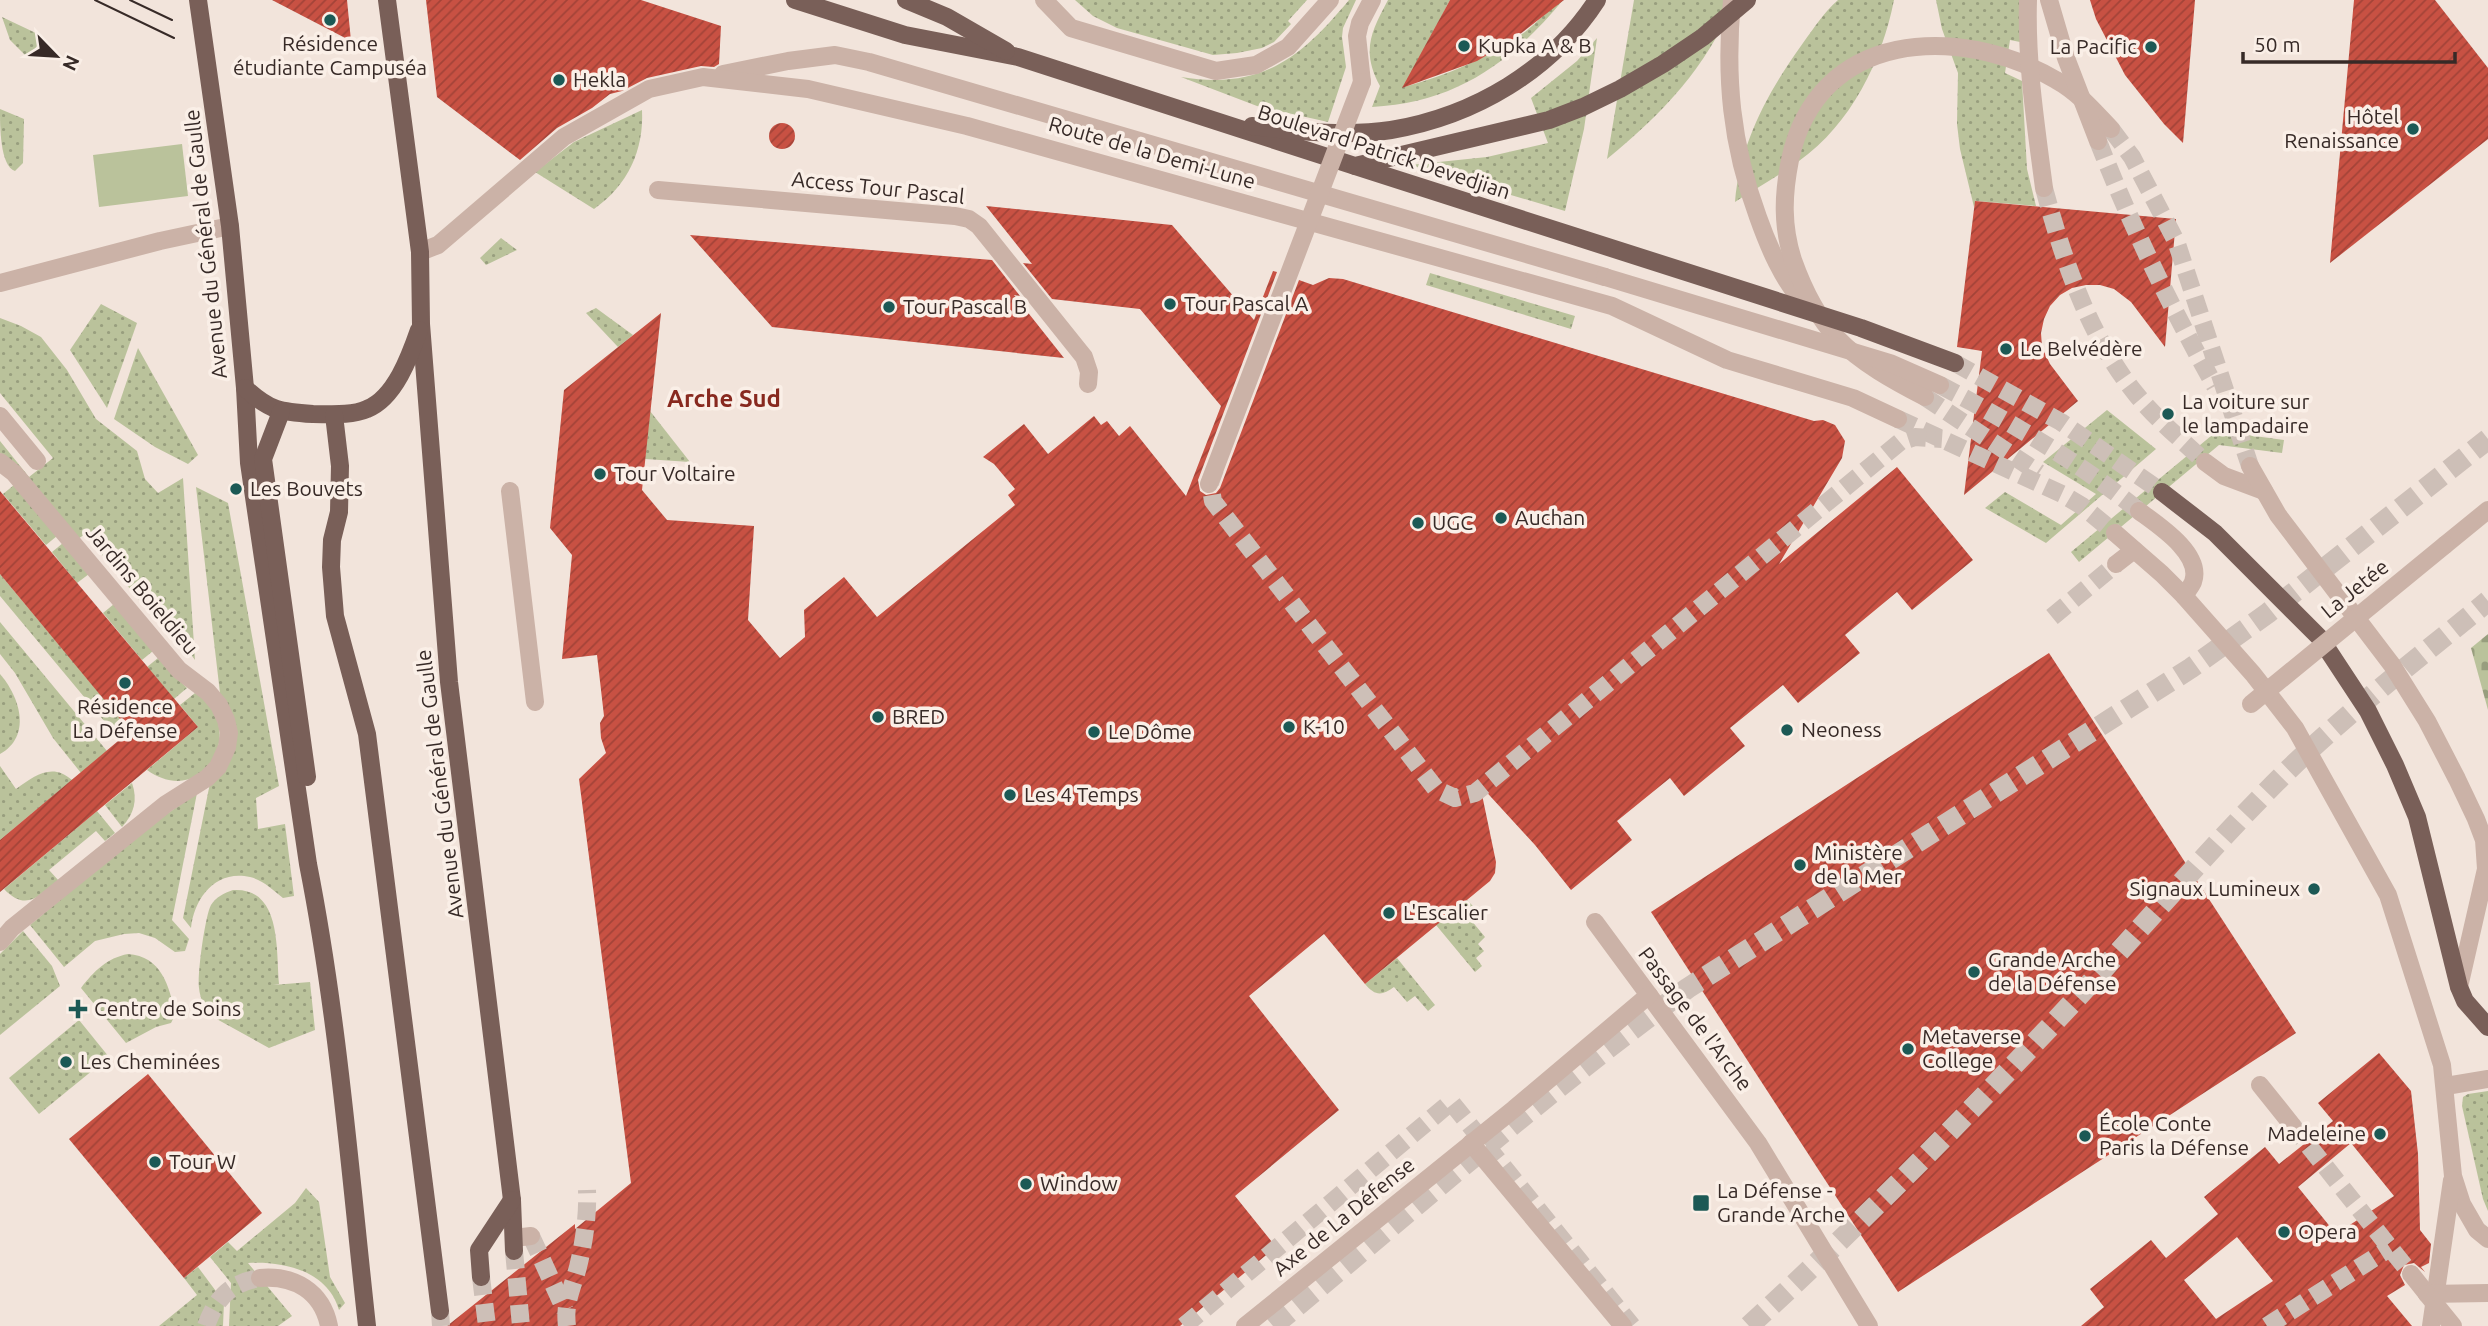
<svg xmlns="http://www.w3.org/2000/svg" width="2488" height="1326" font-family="Ubuntu,sans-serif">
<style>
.grass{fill:url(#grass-dots)}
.cemetery{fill:url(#cemetery-stones)}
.pitch{fill:#bac29b}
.building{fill:url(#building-hatch);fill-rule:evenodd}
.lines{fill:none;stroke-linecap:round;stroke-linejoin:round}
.minor-tunnel{stroke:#cdbfb7;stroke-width:18;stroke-dasharray:18 9;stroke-linecap:butt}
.major-tunnel{stroke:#cdbfb7;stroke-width:18;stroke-dasharray:18 9;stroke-linecap:butt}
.highway-tunnel{stroke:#cdbfb7;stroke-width:21;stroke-dasharray:21 10;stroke-linecap:butt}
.minor{stroke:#cbb2a7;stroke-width:18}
.major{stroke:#795f58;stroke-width:18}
.tram{stroke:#372a27;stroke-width:2}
.minor-bridge{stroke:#cbb2a7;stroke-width:18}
.major-bridge{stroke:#795f58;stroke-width:18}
.poi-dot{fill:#1c5955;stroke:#faefe7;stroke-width:2.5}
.labels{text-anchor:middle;stroke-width:7;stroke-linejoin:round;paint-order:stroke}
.poi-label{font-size:21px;fill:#372a27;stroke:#faefe7;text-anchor:start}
.street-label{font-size:21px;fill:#372a27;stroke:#faefe7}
.quarter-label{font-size:24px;font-weight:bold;fill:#88291f;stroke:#faefe7}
</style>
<defs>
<pattern id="grass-dots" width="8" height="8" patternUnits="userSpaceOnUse" patternTransform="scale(1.75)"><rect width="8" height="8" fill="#bac29b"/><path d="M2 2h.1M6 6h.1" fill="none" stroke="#989e7e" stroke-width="1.8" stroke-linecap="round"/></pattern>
<pattern id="cemetery-stones" width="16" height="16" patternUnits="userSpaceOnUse" patternTransform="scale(1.75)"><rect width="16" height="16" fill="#bac29b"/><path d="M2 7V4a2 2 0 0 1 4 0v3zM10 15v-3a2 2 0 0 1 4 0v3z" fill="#989e7e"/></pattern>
<pattern id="building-hatch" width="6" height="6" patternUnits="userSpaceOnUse" patternTransform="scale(1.75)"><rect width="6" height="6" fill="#c85143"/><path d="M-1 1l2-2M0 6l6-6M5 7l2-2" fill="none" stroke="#a34338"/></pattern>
</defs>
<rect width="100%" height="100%" fill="#f2e4db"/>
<g class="grass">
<path d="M1075 0H1307L1288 21 1291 24 1274 42 1262 48 1237 53 1213 55 1117 28 1093 16Z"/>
<path d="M1349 0H1356L1343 28 1342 37 1346 67 1328 122 1257 106 1181 77C1261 90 1300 59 1349 0Z"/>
<path d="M1388 0H1450L1404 87C1448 75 1488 58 1525 32 1538 22 1549 8 1563 0 1511 63 1455 103 1372 107L1380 86C1361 51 1371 32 1388 0Z"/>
<path d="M1634 0H1735C1705 69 1664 112 1607 159Z"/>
<path d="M1838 0H1894C1882 61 1851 124 1799 161 1779 176 1756 188 1735 202 1740 142 1769 90 1803 43 1814 28 1824 12 1838 0Z"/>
<path d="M1936 0H2020V42L2010 40 2005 73 2022 81 2027 169 2036 206 1976 201 1974 207 1960 149 1957 124 1958 73 1942 29Z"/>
<path d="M2 17 40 35 37 46 28 58 10 40Z"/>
<path d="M1597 38 1584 129 1565 211 1410 165 1487 157 1548 143 1531 98 1577 61Z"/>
<path d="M0 109 24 119 23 163 15 171C0 166 0 127 0 109Z"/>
<path d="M642 110C644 150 628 185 594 209L535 172 574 142Z"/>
<path d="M501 238 517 250 486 265 480 258Z"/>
<path d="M1430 273 1575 316 1571 329 1426 285Z"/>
<path d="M101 304 137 323 107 408 70 350Z"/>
<path d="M596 308 633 335 618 347 586 313Z"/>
<path d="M0 318 21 326 41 337 67 370 96 419 137 451 145 479 158 493 183 478 195 660 169 625 158 623 85 534 78 539 10 461 0 453V441L29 477 53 458 0 393Z"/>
<path d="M138 348 198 455 188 464 155 447 114 419Z"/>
<path d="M2107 410 2156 449 2046 543 1985 508 2005 492 2061 525 2096 494 2043 462Z"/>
<path d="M650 411 690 462 645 459Z"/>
<path d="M2217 431 2284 440 2282 453 2219 445 2079 562 2071 552Z"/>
<path d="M14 485 57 536 46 545 3 494Z"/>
<path d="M196 487 228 503 279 786 256 798 258 829 285 824 294 896 283 898C273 890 263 880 250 877 216 869 194 898 191 928L183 918 210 783 221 773 220 693Z"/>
<path d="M63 543 89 574 77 583 52 552Z"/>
<path d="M0 574 124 723 132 730 120 740 0 596Z"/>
<path d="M114 604 153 651 142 660 103 613Z"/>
<path d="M0 622 107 751 81 773 53 738 15 673 0 654Z"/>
<path d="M158 658 187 688 174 699 147 667Z"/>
<path d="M0 674C20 697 32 736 0 754Z"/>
<path d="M195 693C250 726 204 811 147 770L198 727 180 705Z"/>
<path d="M0 766 16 789C34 776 52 762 72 780L0 840Z"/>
<path d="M132 783C138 800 134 814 122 827L105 805Z"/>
<path d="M197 793 172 920 189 939 185 951 175 952 155 938 139 933 124 934 95 941 64 967 30 925 141 832Z"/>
<path d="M97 811 115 833 105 841 96 831 49 870 59 881C39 896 26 912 4 889Z"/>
<path d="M233 890C282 887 276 951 279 984L273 985 310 982 315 1030 269 1048 213 1017C205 1009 200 999 199 988 197 975 205 916 211 905 216 897 224 893 233 890Z"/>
<path d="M1467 900 1474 907 1466 914 1485 937 1478 944 1484 951 1476 958 1482 966 1475 972 1436 925Z"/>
<path d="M23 931 52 966 60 986 0 1035V954Z"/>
<path d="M128 954C161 956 170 986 175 1015L171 1023 156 1027 126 1043 81 988C94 971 107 958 128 954Z"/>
<path d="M1397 958 1435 1005 1428 1011 1415 996 1407 1002 1394 987C1382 996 1375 996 1365 984Z"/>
<path d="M79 1020 109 1057 39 1114 9 1078Z"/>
<path d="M2488 1091V1211L2483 1199 2462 1106 2463 1097 2468 1094Z"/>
<path d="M306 1188 319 1202 330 1277 345 1303 339 1310C328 1271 284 1261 248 1263L292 1316 278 1326H229L231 1283 210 1257 228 1242 237 1251 295 1203Z"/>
<path d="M198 1267 224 1302 223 1326H159L197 1295 184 1278Z"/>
</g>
<path class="cemetery" d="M2488 634V710L2471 648Z"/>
<path class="pitch" d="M182 144 188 196 99 207 93 155Z"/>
<g class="building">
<path d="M272 0H347L351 41Z"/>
<path d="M426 0H641L721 26 719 64 714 67 701 66 647 78 622 91 610 94 592 108 557 128 520 160 437 97Z"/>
<path d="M1450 0H1564L1511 41 1477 61 1402 88Z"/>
<path d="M2090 0H2195L2183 143 2164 124 2125 75 2096 19Z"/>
<path d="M2354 0H2435L2488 68V139L2330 263Z"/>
<circle cx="782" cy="136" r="13"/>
<path d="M1975 201 2176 219 2165 347 2131 302 2114 289 2100 285H2086L2072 288 2060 295 2050 306 2044 319 2041 333 2042 347 2050 364 2078 401 1964 495 1982 351 1957 347Z"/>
<path d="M986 206 1172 225 1254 320 1273 271 1277 272 1198 480 1200 491 1206 495 1216 493 1220 488 1299 280 1313 285 1329 278 1343 279 1814 421 1823 420 1835 425 1845 441 1842 458 1779 564 1897 467 1973 560 1912 610 1897 592 1845 635 1860 653 1798 703 1783 685 1730 728 1745 746 1684 796 1670 778 1617 821 1632 840 1571 890 1535 845 1480 785 1496 862 1495 873 1490 881 1365 984 1324 934 1249 996 1339 1110 1235 1196 1276 1247 1180 1326H447L575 1224V1229L631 1183 579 779 606 753 601 738 600 723 604 716 597 655 562 659 572 555 550 528 564 390 661 313 642 490 667 520 754 526 748 620 780 658 805 637 804 610 844 577 877 617 1015 505 1008 495 1015 489 994 464 983 457 1024 424 1048 454 1094 416 1101 425 1107 421 1119 436 1130 426 1186 496 1221 406 1140 309 1052 299 1023 263 1032 264Z"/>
<path d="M690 235 992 260 1020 296 1014 295 1064 358 772 327Z"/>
<path d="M0 491 198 727 0 892V840L130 731 0 574Z"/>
<path d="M2049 653 2296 1033 1898 1292 1651 912Z"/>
<path d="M2379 1053 2411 1091 2418 1154 2420 1230 2431 1244 2429 1263 2421 1267 2425 1272 2414 1263 2404 1265 2400 1275 2405 1285 2387 1296 2412 1326H2081L2104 1307 2090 1289 2151 1240 2166 1258 2218 1214 2204 1197 2265 1147 2279 1164 2333 1121 2318 1103ZM2351 1143 2394 1196 2336 1234 2298 1187ZM2237 1237 2273 1281 2216 1319 2184 1280Z"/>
<path d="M148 1074 262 1213 184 1278 69 1139Z"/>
</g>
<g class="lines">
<g class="minor-tunnel">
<path d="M2111 129 2132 157 2176 241 2250 466"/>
<path d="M2098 141C2131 225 2170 306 2215 386"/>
<path d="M2044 188C2063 259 2088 335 2136 394 2156 419 2182 440 2205 462"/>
<path d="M1940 385C2010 422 2078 461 2139 511"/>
<path d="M1925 397 2039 473"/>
<path d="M1898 419 2062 494 2082 506 2115 533"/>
<path d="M1215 469 1210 483 1213 501 1436 789 1455 798 1475 793 1900 442 1915 437 1942 439"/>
<path d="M2052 617 2116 564"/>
<path d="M2292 1125 2411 1274"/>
<path d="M531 1236 565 1310"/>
<path d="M206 1326C216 1298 230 1283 260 1278"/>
<path d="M567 1326C564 1303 572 1289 578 1267 584 1242 588 1216 587 1190"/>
<path d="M1184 1326 1451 1102 1632 1326"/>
<path d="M2267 1326 2390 1248"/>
</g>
<g class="major-tunnel">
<path d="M1955 363 2061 422 2162 492"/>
<path d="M514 1251 521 1326"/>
<path d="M481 1277 487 1326"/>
<path d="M440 1311 441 1326"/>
</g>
<g class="highway-tunnel">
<path d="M1273 1326C1410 1212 1544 1093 1688 988L2191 668 2268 613 2488 439"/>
<path d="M1749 1326C1852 1232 1950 1133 2045 1032 2123 950 2196 863 2275 783 2341 717 2416 660 2488 601"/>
</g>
<g class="minor">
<path d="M1044 0 1071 28 1216 71 1256 65 1288 47 1330 0"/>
<path d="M1732 0C1725 77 1731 144 1758 217 1769 248 1782 278 1803 303"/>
<path d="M723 74 788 61 835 55 869 62 1605 277"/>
<path d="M1362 82 1357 36 1360 23 1372 0"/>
<path d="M658 190 955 216 969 219 979 226 1084 357 1089 372 1088 384"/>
<path d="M420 252 438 245 564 137 649 89 703 77 808 89 967 126 1612 306 1727 360 1853 398 1898 419"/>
<path d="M0 283 160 241 230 226"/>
<path d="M1925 397C1894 381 1861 363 1837 338 1816 316 1803 288 1793 260 1782 226 1783 195 1790 160 1817 30 1959 23 2056 80 2078 92 2094 111 2111 129"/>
<path d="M0 416 37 461"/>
<path d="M0 462 14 473 179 670 208 692 219 705 226 720 229 733 227 747 218 767 207 778 166 804 12 928 0 942"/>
<path d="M2205 462 2224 476 2264 491"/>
<path d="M2250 466 2278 515 2392 665 2427 721 2457 779 2476 819 2484 840 2486 869 2459 987"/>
<path d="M510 491 535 702"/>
<path d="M2139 511C2158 525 2203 554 2193 582 2191 587 2186 592 2184 596"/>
<path d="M2115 533 2162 574 2184 596 2253 674 2295 728 2388 895 2442 1065 2453 1176 2462 1204 2477 1230 2488 1239"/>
<path d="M2445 545 2488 510"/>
<path d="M2116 564 2134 550"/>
<path d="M1595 922 1758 1143 1869 1326"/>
<path d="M2260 1085 2292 1125"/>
<path d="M2446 1086 2488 1079"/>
<path d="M1471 1143 1623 1326"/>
<path d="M514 1238 531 1236"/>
<path d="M2411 1274 2427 1294"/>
<path d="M260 1278C294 1275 322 1291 329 1326"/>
<path d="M1245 1326 1514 1109 1649 995"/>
<path d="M2431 1326 2452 1180"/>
</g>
<g class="major">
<path d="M198 0 230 226 245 388 249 463 308 864C338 1016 350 1172 367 1326"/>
<path d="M387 0 420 252 421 324 449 682 512 1200 514 1251"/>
<path d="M795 0 905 35 1018 57 1355 166 1549 120 1583 107 1620 89 1663 64 1703 37 1747 0"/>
<path d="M906 0 947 17 1006 51"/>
<path d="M1252 126C1298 131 1345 137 1391 130 1474 116 1551 71 1597 0"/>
<path d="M245 388C270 411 280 412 313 414 330 414 351 416 367 409 395 398 410 356 419 330"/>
<path d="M281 412 263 459 307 777"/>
<path d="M334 415 340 466 339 512 332 540 331 567 335 616 367 734 440 1311"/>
<path d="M2162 492 2215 533 2320 638 2368 711 2395 765 2417 817 2459 987 2465 1001 2488 1027"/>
<path d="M481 1277 479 1250 512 1200"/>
</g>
<g class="tram">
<path d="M95 0 174 38"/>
<path d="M130 0 172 20"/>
</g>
<g class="minor-bridge">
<path d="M2028 0C2026 63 2036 126 2044 188"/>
<path d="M2049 0 2066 58 2098 141"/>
<path d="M1605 277 1890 363 1940 385"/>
<path d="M1209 484 1362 82"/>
<path d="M2251 704 2445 545"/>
<path d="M2427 1294 2488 1293"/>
<path d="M2427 1294 2453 1326"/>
</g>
<path class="major-bridge" d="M1355 166 1861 328 1955 363"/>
</g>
<g class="poi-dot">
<circle cx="330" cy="20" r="7"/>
<circle cx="1464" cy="46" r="7"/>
<circle cx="2151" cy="47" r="7"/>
<circle cx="559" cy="80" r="7"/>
<circle cx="2413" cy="129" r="7"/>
<circle cx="1170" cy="304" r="7"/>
<circle cx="889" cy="307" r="7"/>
<circle cx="2006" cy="349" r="7"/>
<circle cx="2168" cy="414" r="7"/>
<circle cx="600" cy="474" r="7"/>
<circle cx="236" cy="489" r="7"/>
<circle cx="1501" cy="518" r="7"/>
<circle cx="1418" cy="523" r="7"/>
<circle cx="125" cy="683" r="7"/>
<circle cx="878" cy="717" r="7"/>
<circle cx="1289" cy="727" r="7"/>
<circle cx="1787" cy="730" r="7"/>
<circle cx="1094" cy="732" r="7"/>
<circle cx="1010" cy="795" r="7"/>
<circle cx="1800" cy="865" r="7"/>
<circle cx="2314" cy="889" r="7"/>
<circle cx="1389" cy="913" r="7"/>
<circle cx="1974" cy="972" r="7"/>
<path d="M74.5 998.5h7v7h7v7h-7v7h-7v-7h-7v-7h7z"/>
<circle cx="1908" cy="1049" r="7"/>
<circle cx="66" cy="1062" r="7"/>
<circle cx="2380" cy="1134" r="7"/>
<circle cx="2085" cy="1136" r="7"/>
<circle cx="155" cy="1162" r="7"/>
<circle cx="1026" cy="1184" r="7"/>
<rect x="1692" y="1194" width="18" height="18" rx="3.5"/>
<circle cx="2284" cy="1232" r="7"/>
</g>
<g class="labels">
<g class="poi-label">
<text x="330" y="51" text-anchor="middle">Résidence<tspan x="330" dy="24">étudiante Campuséa</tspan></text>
<text x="1478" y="53">Kupka A &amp; B</text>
<text x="2137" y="54" text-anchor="end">La Pacific</text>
<text x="573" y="87">Hekla</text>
<text x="2399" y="124" text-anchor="end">Hôtel<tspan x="2399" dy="24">Renaissance</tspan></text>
<text x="1184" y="311">Tour Pascal A</text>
<text x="903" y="314">Tour Pascal B</text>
<text x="2020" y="356">Le Belvédère</text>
<text x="2182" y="409">La voiture sur<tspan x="2182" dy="24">le lampadaire</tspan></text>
<text x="614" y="481">Tour Voltaire</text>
<text x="250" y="496">Les Bouvets</text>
<text x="1515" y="525">Auchan</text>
<text x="1432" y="530">UGC</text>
<text x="125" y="714" text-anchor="middle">Résidence<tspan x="125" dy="24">La Défense</tspan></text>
<text x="892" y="724">BRED</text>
<text x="1303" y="734">K-10</text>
<text x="1801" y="737">Neoness</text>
<text x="1108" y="739">Le Dôme</text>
<text x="1024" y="802">Les 4 Temps</text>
<text x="1814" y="860">Ministère<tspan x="1814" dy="24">de la Mer</tspan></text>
<text x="2300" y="896" text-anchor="end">Signaux Lumineux</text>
<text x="1403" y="920">L'Escalier</text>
<text x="1988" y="967">Grande Arche<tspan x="1988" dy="24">de la Défense</tspan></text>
<text x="94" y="1016">Centre de Soins</text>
<text x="1922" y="1044">Metaverse<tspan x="1922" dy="24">College</tspan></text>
<text x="80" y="1069">Les Cheminées</text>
<text x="2099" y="1131">École Conte<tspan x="2099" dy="24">Paris la Défense</tspan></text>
<text x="2366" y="1141" text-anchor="end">Madeleine</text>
<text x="169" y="1169">Tour W</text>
<text x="1040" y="1191">Window</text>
<text x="1717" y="1198">La Défense -<tspan x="1717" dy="24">Grande Arche</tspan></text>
<text x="2298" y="1239">Opera</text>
</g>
<g class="street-label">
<text transform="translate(1384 152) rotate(18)" y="7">Boulevard Patrick Devedjian</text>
<text transform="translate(1152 153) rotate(16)" y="7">Route de la Demi-Lune</text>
<text transform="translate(878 188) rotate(6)" y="7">Access Tour Pascal</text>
<text transform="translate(206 244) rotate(-96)" y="7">Avenue du Général de Gaulle</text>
<text transform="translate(2355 589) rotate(-39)" y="7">La Jetée</text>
<text transform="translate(142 590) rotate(50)" y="7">Jardins Boieldieu</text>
<text transform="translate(440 784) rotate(-97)" y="7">Avenue du Général de Gaulle</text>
<text transform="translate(1695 1019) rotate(53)" y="7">Passage de l'Arche</text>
<text transform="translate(1344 1217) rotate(-39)" y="7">Axe de La Défense</text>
</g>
<g class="quarter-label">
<text x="724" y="407">Arche Sud</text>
</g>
</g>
<g transform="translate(56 56) rotate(115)" stroke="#faefe7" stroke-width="5" paint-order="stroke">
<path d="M0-5L12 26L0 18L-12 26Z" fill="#372a27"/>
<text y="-10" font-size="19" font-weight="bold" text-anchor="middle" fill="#372a27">N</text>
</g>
<path d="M2243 52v10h212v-10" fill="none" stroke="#372a27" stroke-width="3.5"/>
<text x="2254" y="52" font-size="21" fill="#372a27" stroke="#faefe7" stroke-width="5" paint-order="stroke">50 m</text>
</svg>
